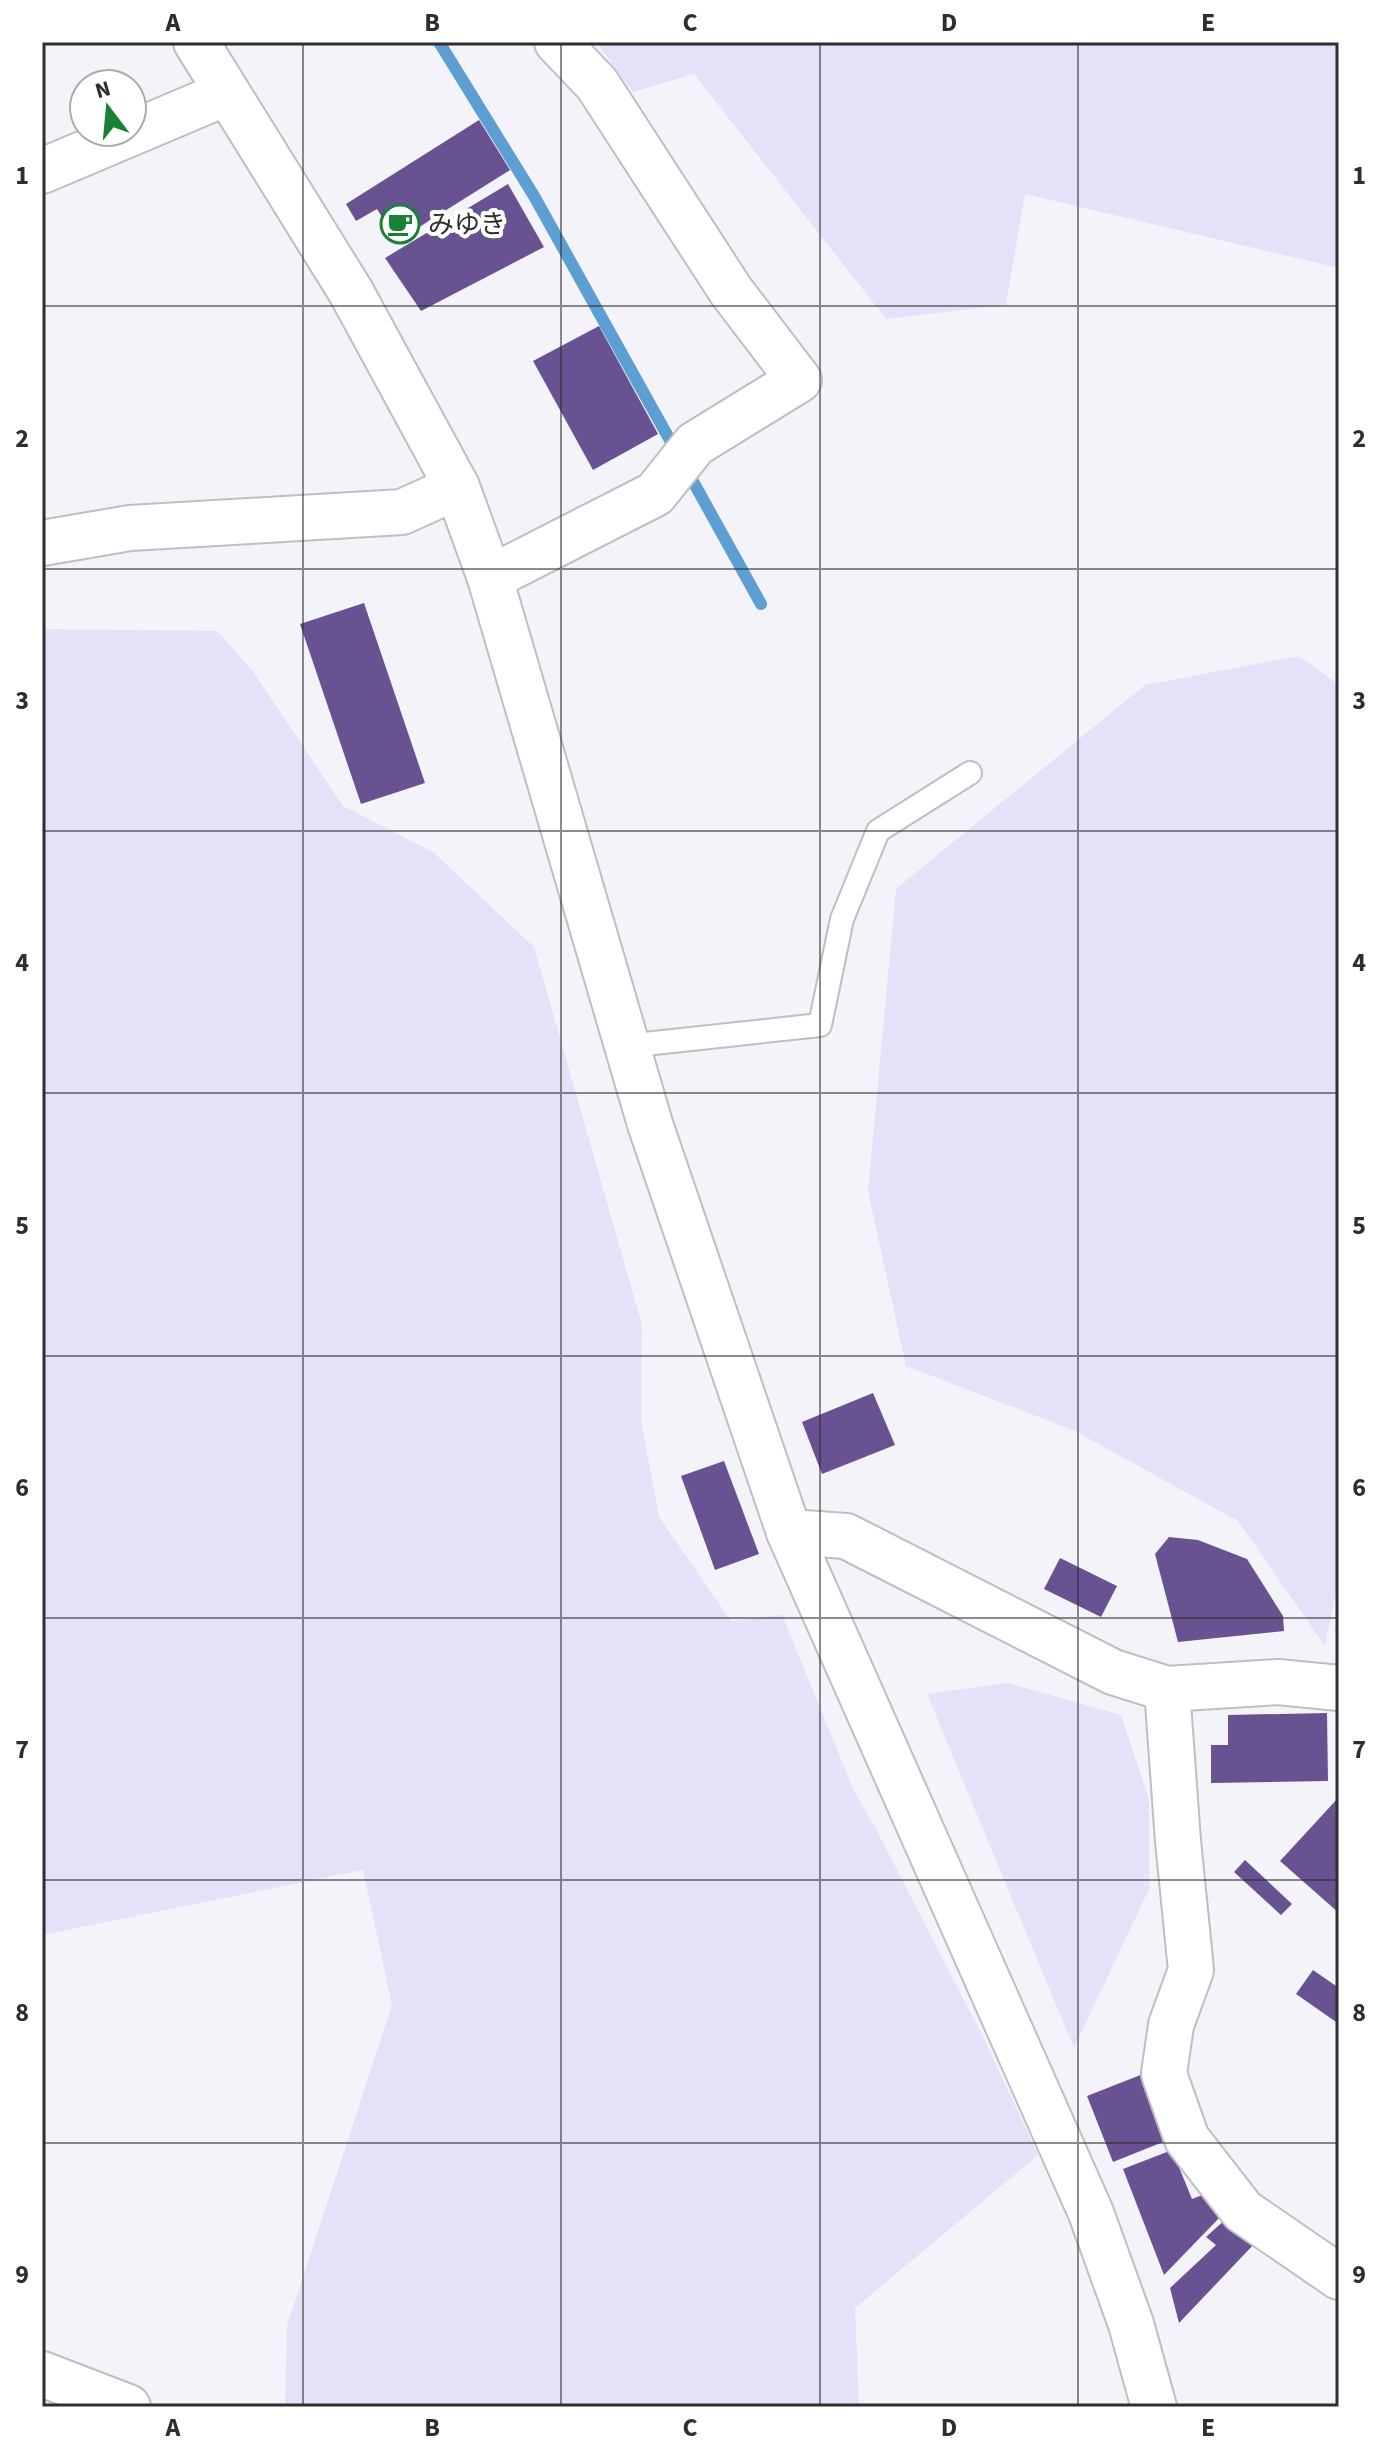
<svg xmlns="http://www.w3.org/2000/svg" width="1381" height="2449" font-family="'Source Sans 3','Noto Sans JP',sans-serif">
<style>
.green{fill:#e3e2f8}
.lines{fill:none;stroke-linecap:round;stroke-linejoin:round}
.stream{stroke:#5d9fd2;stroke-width:12}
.building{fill:#685292}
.lane-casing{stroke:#bfbec4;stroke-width:26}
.street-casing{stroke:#bfbec4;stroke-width:48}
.secondary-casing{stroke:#bfbec4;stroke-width:48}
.lane{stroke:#fff;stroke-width:22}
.street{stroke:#fff;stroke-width:44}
.secondary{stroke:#fff;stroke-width:44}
.grid{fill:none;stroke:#2e2e30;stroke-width:2;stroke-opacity:0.55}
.labels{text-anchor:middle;stroke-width:8;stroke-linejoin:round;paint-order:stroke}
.poi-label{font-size:26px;fill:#2e2e30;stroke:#fff;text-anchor:start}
.neatline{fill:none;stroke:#2e2e30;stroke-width:3}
.grid-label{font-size:26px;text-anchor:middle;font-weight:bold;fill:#2e2e30}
</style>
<rect width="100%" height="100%" fill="#f4f3f9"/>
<g class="green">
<path d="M596 42H1339V268L1025 194 1006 305 886 319 694 74 633 92Z"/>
<path d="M42 629 217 631 252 670 343 806 433 852 534 947 642 1325 641 1420 659 1517 731 1621 782 1615 855 1793 876 1829 984 2039 1038 2155 855 2308 859 2407H285L287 2326 392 2005 363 1870 42 1935Z"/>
<path d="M1299 656 1339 685V1578L1325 1646 1238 1521 1075 1431 906 1366 868 1191 896 889 1145 685Z"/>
<path d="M1008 1683 1121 1715 1149 1799V1889L1074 2048 927 1694Z"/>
</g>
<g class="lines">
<g class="stream">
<path d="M439 42 534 196 676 451"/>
<path d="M685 467 761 604"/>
</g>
</g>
<g class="building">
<path d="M479 120 510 170 397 241 377 209 356 221 346 204Z"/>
<path d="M508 184 544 247 421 311 385 258Z"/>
<path d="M599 326 658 434 593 470 533 361Z"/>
<path d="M364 603 425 783 361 804 300 624Z"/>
<path d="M873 1393 895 1445 822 1474 802 1422Z"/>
<path d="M724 1461 759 1554 715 1570 681 1476Z"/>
<path d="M1169 1537 1198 1540 1247 1559 1283 1616 1284 1631 1178 1642 1155 1554Z"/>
<path d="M1060 1558 1117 1586 1101 1617 1044 1589Z"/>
<path d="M1327 1713 1328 1781 1211 1783V1745H1228V1715Z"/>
<path d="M1339 1797V1913L1280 1861Z"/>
<path d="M1245 1860 1292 1904 1281 1915 1234 1872Z"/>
<path d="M1313 1970 1339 1988V2024L1296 1994Z"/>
<path d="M1143 2074 1168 2140 1113 2162 1087 2096Z"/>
<path d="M1172 2150 1192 2199 1207 2193 1221 2216 1164 2275 1123 2169Z"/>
<path d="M1227 2218 1255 2243 1179 2323 1170 2288 1216 2245 1206 2237Z"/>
</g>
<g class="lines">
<defs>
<path id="lane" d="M626 1046 820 1025 842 919 878 831 970 773"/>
<g id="street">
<path d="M42 171 210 100"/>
<path d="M42 543 130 528 402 512 457 487"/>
<path d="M490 578 655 494 695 444 799 380 731 291 597 84 557 42"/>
<path d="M1167 1689 1178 1841 1191 1970 1171 2025 1164 2074 1187 2139 1243 2211 1339 2277"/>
<path d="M42 2374 128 2407"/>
</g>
<g id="secondary">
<path d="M196 42 351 292 457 487 490 578 650 1124 789 1532 1091 2213 1131 2324 1154 2407"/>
<path d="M789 1532 846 1536 1113 1672 1167 1689 1278 1682 1339 1688"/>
</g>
</defs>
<use href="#lane" class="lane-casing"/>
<use href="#street" class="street-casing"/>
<use href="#secondary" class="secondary-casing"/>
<use href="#lane" class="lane"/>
<use href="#street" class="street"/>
<use href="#secondary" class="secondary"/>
</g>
<path class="grid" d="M303 42V2407M561 42V2407M820 42V2407M1078 42V2407M42 306H1339M42 569H1339M42 831H1339M42 1093H1339M42 1356H1339M42 1618H1339M42 1880H1339M42 2143H1339"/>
<defs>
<symbol id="cafe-ring" viewBox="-11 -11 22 22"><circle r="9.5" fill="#fff" stroke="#198136" stroke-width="1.5"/><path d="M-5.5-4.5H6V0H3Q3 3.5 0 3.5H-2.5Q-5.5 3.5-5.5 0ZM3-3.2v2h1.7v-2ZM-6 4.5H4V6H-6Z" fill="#198136"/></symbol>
</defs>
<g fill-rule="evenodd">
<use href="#cafe-ring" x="378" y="202" width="44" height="44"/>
</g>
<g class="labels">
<g class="poi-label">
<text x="428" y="233">みゆき</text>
</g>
</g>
<rect width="1381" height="2449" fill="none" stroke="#ffffff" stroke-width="88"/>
<g transform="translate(108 108) rotate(344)"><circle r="38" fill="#ffffff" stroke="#ababac" stroke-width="2"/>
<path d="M0-6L14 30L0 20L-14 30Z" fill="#198136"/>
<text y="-12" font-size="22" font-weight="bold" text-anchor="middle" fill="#2e2e30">N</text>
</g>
<rect x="44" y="44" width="1293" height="2361" class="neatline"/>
<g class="grid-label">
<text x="173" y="31">A</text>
<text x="432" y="31">B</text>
<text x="690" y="31">C</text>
<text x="949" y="31">D</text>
<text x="1208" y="31">E</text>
<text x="22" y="184">1</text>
<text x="1359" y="184">1</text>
<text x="22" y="447">2</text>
<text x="1359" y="447">2</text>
<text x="22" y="709">3</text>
<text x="1359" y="709">3</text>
<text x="22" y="971">4</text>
<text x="1359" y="971">4</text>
<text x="22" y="1234">5</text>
<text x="1359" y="1234">5</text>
<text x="22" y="1496">6</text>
<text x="1359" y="1496">6</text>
<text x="22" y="1758">7</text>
<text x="1359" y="1758">7</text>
<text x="22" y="2021">8</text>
<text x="1359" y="2021">8</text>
<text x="22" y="2283">9</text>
<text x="1359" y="2283">9</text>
<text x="173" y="2436">A</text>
<text x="432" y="2436">B</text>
<text x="690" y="2436">C</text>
<text x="949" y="2436">D</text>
<text x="1208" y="2436">E</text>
</g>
</svg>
